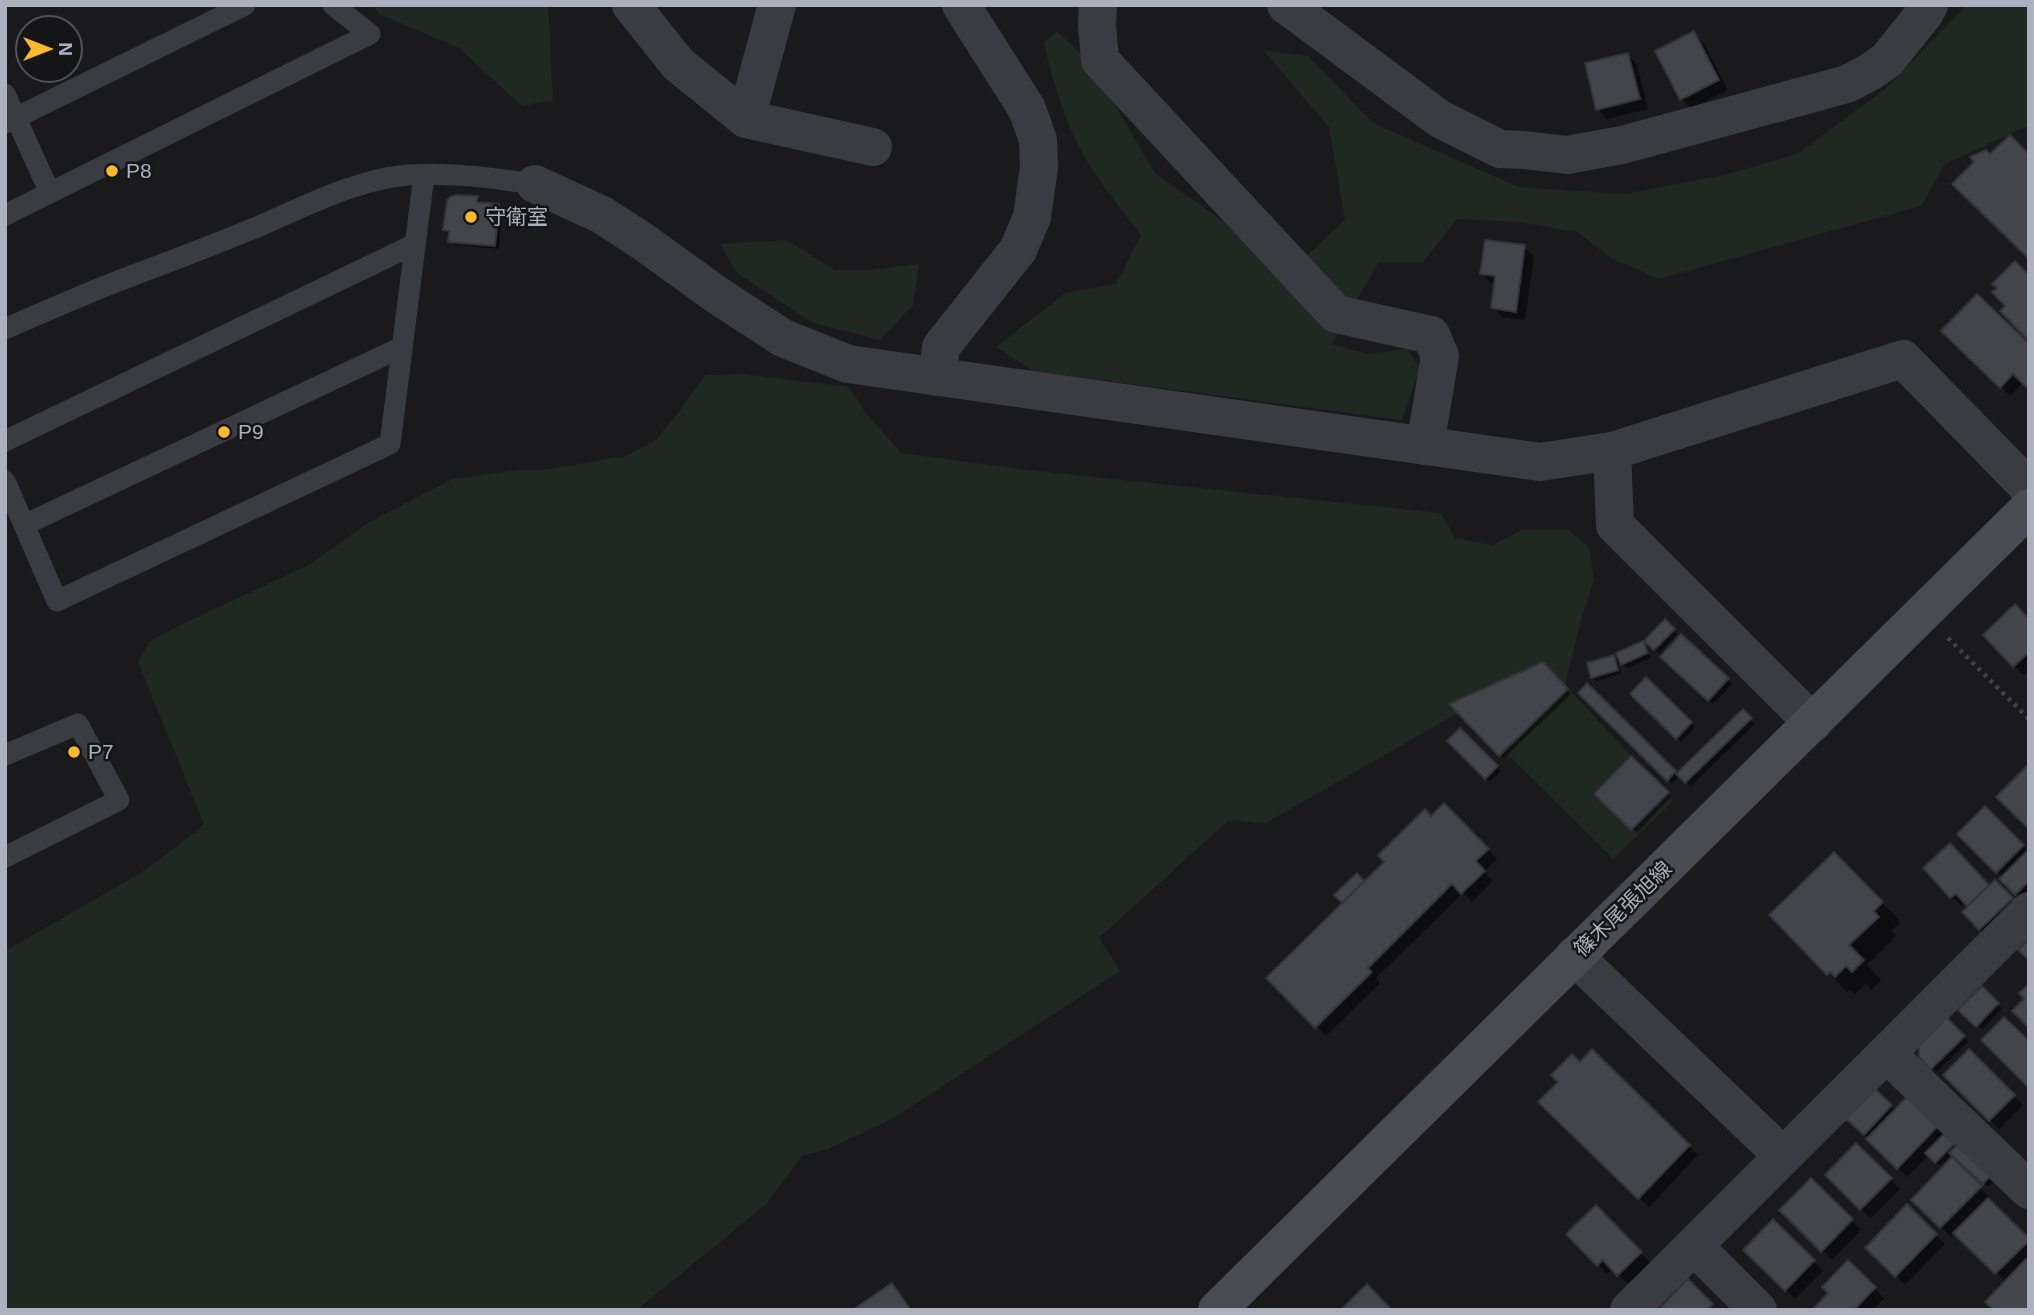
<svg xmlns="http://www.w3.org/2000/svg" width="2034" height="1315" font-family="Helvetica,'Noto Sans JP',sans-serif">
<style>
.green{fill:#1f2821}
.shadow{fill:#0007}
.building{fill:#44454a;stroke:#343439;stroke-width:2}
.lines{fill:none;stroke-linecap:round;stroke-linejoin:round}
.path{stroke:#414349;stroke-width:4.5;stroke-dasharray:3.5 5;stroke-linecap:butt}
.service{stroke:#3b3c42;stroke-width:21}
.minor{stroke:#3b3c42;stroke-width:38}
.secondary{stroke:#494b52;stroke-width:38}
.poi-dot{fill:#fdb832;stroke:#151518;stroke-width:2.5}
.labels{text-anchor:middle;stroke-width:5;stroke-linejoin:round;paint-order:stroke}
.poi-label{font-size:21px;fill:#acb1bd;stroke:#151518;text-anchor:start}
.street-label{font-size:21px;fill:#acb1bd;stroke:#151518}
</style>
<rect width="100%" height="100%" fill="#1a1a1d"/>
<g class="green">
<path d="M374 5H548L553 100 522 106 459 48 379 14Z"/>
<path d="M1967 5H2029V128L2026 127 1945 164 1921 206 1659 279 1611 258 1577 232 1519 222 1457 219 1423 262 1378 263 1332 344 1368 354 1407 349 1420 368 1402 420 1033 371 996 347 1065 293 1116 284 1141 235C1118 205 1093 175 1076 141 1061 109 1051 76 1044 42L1057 32 1089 61 1155 173 1291 270 1345 220 1329 127 1263 50 1308 56 1373 123 1519 187 1624 194 1725 175 1797 154 1885 89Z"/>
<path d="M787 240 835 270H868L919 264 913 305 880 340 813 323 737 273 720 244Z"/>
<path d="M741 374 849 387 866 413 901 453 1027 470 1441 513 1455 538 1492 545 1522 530H1569L1589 548 1594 579 1580 623 1565 685 1673 801 1613 859 1463 710 1266 823 1229 820 1099 938 1120 971 892 1119 828 1149 802 1156 766 1204 637 1310H5V951L139 874 175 848 204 824 138 662 149 642 180 625 309 565 368 523 452 479 519 470H543L626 456 656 440 681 409 705 375Z"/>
</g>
<g class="shadow">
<path d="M1694 33 1703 42 1728 90 1691 108 1681 99Z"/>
<path d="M1628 55 1637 64 1648 109 1607 119 1598 109Z"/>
<path d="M477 197 482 202 481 204 498 206 502 210 499 249 454 245 450 241 449 234 445 230Z"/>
<path d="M1524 247 1534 256 1525 320 1502 317 1493 307 1496 284 1491 283 1482 274Z"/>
<path d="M1943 331 2029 347V387L2023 382 2010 396Z"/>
<path d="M2029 621V670L2023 675 1985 635Z"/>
<path d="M1665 622 1677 634 1659 653 1646 641Z"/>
<path d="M1681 637 1732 684 1713 704 1662 657Z"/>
<path d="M1642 643 1647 647 1651 658 1627 668 1623 664Z"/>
<path d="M1614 657 1618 661 1621 674 1597 681 1592 677Z"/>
<path d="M1542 664 1571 694 1504 758 1452 705Z"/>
<path d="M1646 679 1695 727 1681 742 1633 694Z"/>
<path d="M1587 686 1678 775 1743 712 1755 724 1691 786 1680 776 1672 784 1580 693Z"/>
<path d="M1460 730 1501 771 1490 782 1450 741Z"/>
<path d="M1631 758 1671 797 1637 833 1597 794Z"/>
<path d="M1444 806 1497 859 1484 872 1493 881 1472 902 1463 893 1376 978 1380 983 1326 1036 1269 978 1345 903 1336 895 1357 875 1365 883Z"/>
<path d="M1985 808 2029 852V900L2025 903 2001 879 2003 878 1960 834Z"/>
<path d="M1834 854 1901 922 1891 931 1896 936 1867 965 1881 980 1872 990 1866 984 1855 994 1850 990 1847 992 1772 915Z"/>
<path d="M1960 855 1990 888 1995 883 2016 904 1985 933 1965 912 1970 907 1966 902 1961 906 1925 869Z"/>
<path d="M1982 988 2002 1008 1982 1030 1961 1010Z"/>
<path d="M1945 1018 1968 1042 1936 1072 1921 1056Z"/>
<path d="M1592 1052 1698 1155 1649 1207 1541 1102Z"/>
<path d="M1969 1052 2023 1105 1999 1129 1946 1075Z"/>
<path d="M1872 1089 1896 1111 1908 1099 1956 1148 1994 1181 1988 1187 1952 1154 1940 1166 1929 1155 1907 1177 1846 1116Z"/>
<path d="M1857 1145 1900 1189 1871 1218 1827 1175Z"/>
<path d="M1952 1160 1990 1197 1987 1200 2029 1240V1259L2006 1282 1955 1232 1951 1237 1913 1200Z"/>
<path d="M1811 1180 1861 1230 1832 1260 1782 1210Z"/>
<path d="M1907 1207 1945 1244 1905 1285 1868 1248Z"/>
<path d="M1596 1208 1650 1263 1628 1284 1613 1269 1607 1274 1569 1234Z"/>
<path d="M1773 1222 1823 1271 1795 1299 1745 1250Z"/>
<path d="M1848 1262 1884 1298 1873 1310H1814L1830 1293Z"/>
<path d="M892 1285 914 1310H856Z"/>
</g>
<g class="building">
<path d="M1694 31 1719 80 1680 100 1655 51Z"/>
<path d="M1628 53 1640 99 1596 110 1585 63Z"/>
<path d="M2010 135 2029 154V259L1952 184 1974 162 1970 157 1986 150 1990 154Z"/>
<path d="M456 195 478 196 477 202 499 204 495 246 448 242 449 231 443 230 447 201 450 197Z"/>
<path d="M1485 240 1525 245 1516 312 1491 308 1495 276 1480 274Z"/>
<path d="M2015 261 2029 275V341L2000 311 2005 306 1992 292 1997 288 1992 284Z"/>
<path d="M1977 294 2029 344V384L2026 387 2013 374 2000 388 1941 331Z"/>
<path d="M2015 604 2029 619V652L2013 667 1983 635Z"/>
<path d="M1665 619 1675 629 1654 650 1644 641Z"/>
<path d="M1681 634 1729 678 1708 701 1660 657Z"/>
<path d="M1643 641 1648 653 1621 665 1616 653Z"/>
<path d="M1614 655 1618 670 1591 678 1587 663Z"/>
<path d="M1543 662 1568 689 1499 756 1449 704Z"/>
<path d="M1646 677 1692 722 1676 739 1630 694Z"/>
<path d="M1587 683 1676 771 1667 781 1578 693Z"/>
<path d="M1743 709 1752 718 1685 783 1676 774Z"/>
<path d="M1460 728 1498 766 1485 779 1447 741Z"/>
<path d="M1631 756 1669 792 1631 830 1594 794Z"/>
<path d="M2029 764V829L1996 797Z"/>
<path d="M1444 803 1489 849 1476 861 1485 871 1461 894 1452 884 1368 968 1372 972 1315 1028 1266 978 1384 862 1378 855 1425 809 1431 816Z"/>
<path d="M1985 806 2024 845 1996 873 1957 834Z"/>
<path d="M1950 843 1989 885 1967 906 1956 894 1950 898 1923 868Z"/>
<path d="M2027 851 2029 852V881L2015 895 1999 879Z"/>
<path d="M1834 852 1883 902 1874 911 1879 917 1849 945 1864 960 1852 972 1846 966 1835 977 1830 972 1827 975 1769 915Z"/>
<path d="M1357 873 1364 881 1342 903 1334 895Z"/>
<path d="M1995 880 2013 898 1979 930 1962 912Z"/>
<path d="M2029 939V960L2018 950Z"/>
<path d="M2029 984V1028L2012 1011 2024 999 2019 993Z"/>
<path d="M1982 986 1999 1003 1976 1027 1958 1010Z"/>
<path d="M1945 1016 1965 1036 1931 1069 1919 1057V1041Z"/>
<path d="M2004 1017 2029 1041V1088L1981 1040Z"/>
<path d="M1592 1049 1690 1145 1638 1199 1538 1102 1558 1082 1551 1075 1572 1054 1580 1062Z"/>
<path d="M1969 1049 2015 1095 1989 1121 1943 1075Z"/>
<path d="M1872 1086 1892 1105 1864 1135 1843 1116Z"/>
<path d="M1908 1096 1938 1126 1897 1169 1866 1139Z"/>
<path d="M1944 1134 1954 1144 1935 1163 1925 1153Z"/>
<path d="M1856 1143 1892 1178 1860 1210 1825 1175Z"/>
<path d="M1958 1144 1991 1175 1983 1184 1949 1153Z"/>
<path d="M1952 1157 1982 1186 1940 1228 1911 1200Z"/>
<path d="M1811 1178 1853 1219 1821 1252 1779 1210Z"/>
<path d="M1988 1198 2029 1238V1241L1995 1274 1953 1233Z"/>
<path d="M1907 1204 1937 1234 1895 1277 1865 1248Z"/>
<path d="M1596 1205 1642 1252 1617 1276 1603 1260 1597 1266 1566 1234Z"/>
<path d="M1773 1219 1815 1260 1785 1291 1743 1250Z"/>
<path d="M2026 1259 2029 1262V1310H1993L1985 1302Z"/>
<path d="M1848 1260 1876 1287 1854 1310H1812L1828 1293 1822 1287Z"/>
<path d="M1688 1279 1713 1304 1707 1310H1658Z"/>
<path d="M892 1283 911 1310H853L864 1302Z"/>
<path d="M1367 1284 1392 1310H1341Z"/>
</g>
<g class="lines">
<path class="path" d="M1948 638 2029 719"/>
<g class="service">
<path d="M5 94 50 193"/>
<path d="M5 123 245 5"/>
<path d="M5 215 370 34 333 5"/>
<path d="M5 329C36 315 67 302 98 289 151 268 205 249 257 227 306 206 354 180 408 175 450 172 493 178 535 184"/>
<path d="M5 441 415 244"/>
<path d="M5 481 57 601 390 444 424 175"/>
<path d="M24 525 402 347"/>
<path d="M5 755 78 724 119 800 5 857"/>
</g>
<g class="minor">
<path d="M631 5 678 64 746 119 873 147"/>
<path d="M1098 5 1097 26 1100 60 1336 314 1431 335 1440 356 1425 446"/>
<path d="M1286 5 1440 119 1500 149 1525 150 1567 155 1622 145 1847 84 1870 72 1887 60 1924 14 1929 5"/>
<path d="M746 119 777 5"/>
<path d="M535 184 602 215 645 243 717 295 783 338 848 364 1540 462 1612 451"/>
<path d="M937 377 941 347 1018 250 1032 217 1039 167 1038 140 1027 109 961 5"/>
<path d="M1813 723 1615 525 1612 451 1903 359 2029 488"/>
<path d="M1574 956 1783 1156"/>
<path d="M1887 1054 2029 1190"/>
<path d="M1694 1246 1758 1310"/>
<path d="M1629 1310 2029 911"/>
</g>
<path class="secondary" d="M1217 1310 2029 508"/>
</g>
<g class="poi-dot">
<circle cx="112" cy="171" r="7"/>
<circle cx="471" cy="217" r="7"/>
<circle cx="224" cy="432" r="7"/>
<circle cx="74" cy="752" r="7"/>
</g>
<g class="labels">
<g class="poi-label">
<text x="126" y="178">P8</text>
<text x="485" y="224">守衛室</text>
<text x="238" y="439">P9</text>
<text x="88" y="759">P7</text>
</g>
<g class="street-label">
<text transform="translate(1623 909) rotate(-44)" y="7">篠木尾張旭線</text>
</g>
</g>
<rect width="2034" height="1315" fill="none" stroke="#acb1bd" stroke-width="14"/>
<g transform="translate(49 49) rotate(90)"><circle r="33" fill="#151518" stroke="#51535a" stroke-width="2"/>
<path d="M0-5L12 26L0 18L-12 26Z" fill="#fdb832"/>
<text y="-10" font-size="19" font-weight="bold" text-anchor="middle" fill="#acb1bd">N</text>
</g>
</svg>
